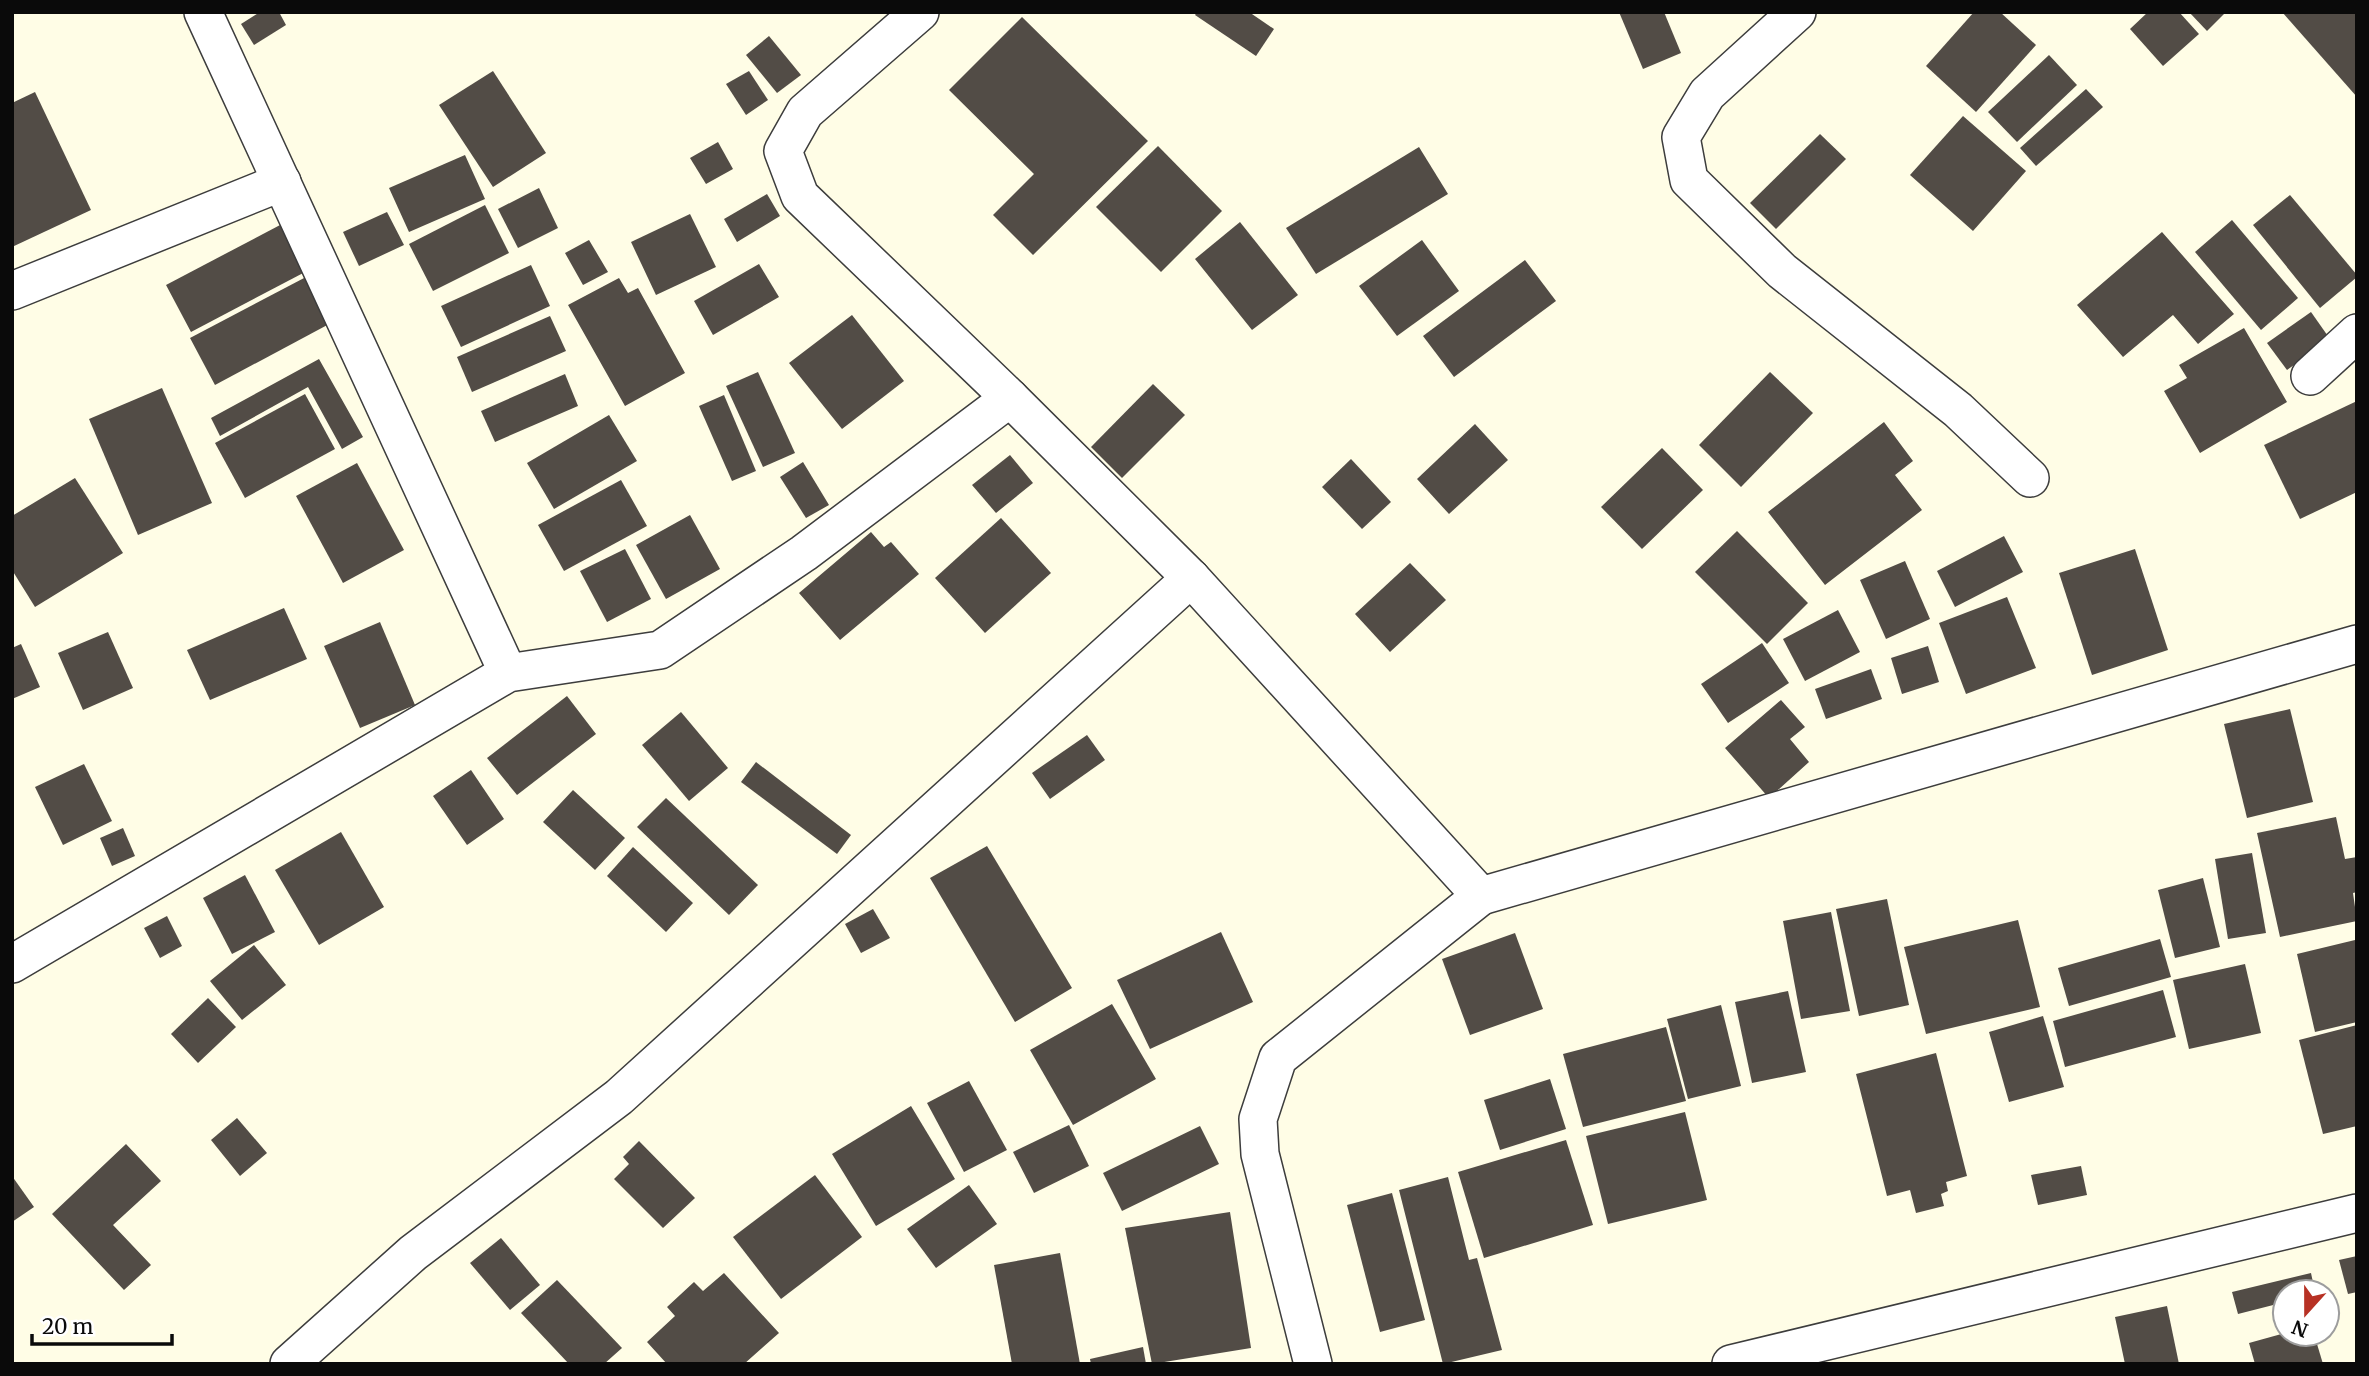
<svg xmlns="http://www.w3.org/2000/svg" width="2369" height="1376" font-family="Merriweather,serif">
<style>
.building{fill:#524c46}
.lines{fill:none;stroke-linecap:round;stroke-linejoin:round}
.minor-casing{stroke:#3d3d3d;stroke-width:40}
.minor{stroke:#fff;stroke-width:37}
</style>
<rect width="100%" height="100%" fill="#fffde6"/>
<g class="building">
<path d="M260 12H279L286 25 254 45 241 24Z"/>
<path d="M1197 12H1249L1274 29 1256 56 1195 15Z"/>
<path d="M1619 12H1664L1681 53 1643 69Z"/>
<path d="M1974 12H2000L2036 45 1976 112 1926 66Z"/>
<path d="M2148 12H2179L2199 34 2163 66 2130 29Z"/>
<path d="M2189 12H2226L2207 31Z"/>
<path d="M2282 12H2357V97Z"/>
<path d="M1022 17 1148 141 1033 255 993 215 1034 174 949 90Z"/>
<path d="M769 36 801 75 777 93 746 55Z"/>
<path d="M2049 55 2077 85 2017 142 1988 112Z"/>
<path d="M493 71 546 153 493 187 439 105Z"/>
<path d="M749 71 768 100 746 115 726 84Z"/>
<path d="M2086 89 2103 107 2036 166 2020 148Z"/>
<path d="M35 92 91 210 12 247V103Z"/>
<path d="M1963 116 2026 171 1973 231 1910 175Z"/>
<path d="M1820 134 1846 159 1776 229 1750 203Z"/>
<path d="M718 142 733 169 706 184 690 158Z"/>
<path d="M1158 146 1222 211 1161 272 1096 207Z"/>
<path d="M1419 147 1448 194 1316 274 1286 228Z"/>
<path d="M465 155 485 199 409 232 389 188Z"/>
<path d="M539 188 558 228 518 248 498 209Z"/>
<path d="M767 194 780 216 737 242 724 219Z"/>
<path d="M2290 195 2357 275V277L2320 308 2253 225Z"/>
<path d="M485 205 509 253 433 291 409 244Z"/>
<path d="M387 212 404 245 359 266 343 232Z"/>
<path d="M690 214 716 267 656 295 631 242Z"/>
<path d="M2232 220 2298 298 2261 330 2195 252Z"/>
<path d="M1240 222 1298 295 1252 330 1195 259Z"/>
<path d="M282 224 307 271 191 332 166 285Z"/>
<path d="M2162 232 2234 314 2198 344 2173 315 2123 357 2077 305Z"/>
<path d="M589 240 608 272 583 285 565 253Z"/>
<path d="M1422 240 1459 291 1397 336 1359 286Z"/>
<path d="M1525 260 1556 301 1454 377 1423 336Z"/>
<path d="M759 264 779 297 713 335 694 301Z"/>
<path d="M531 265 550 306 461 347 441 306Z"/>
<path d="M306 277 331 323 215 385 190 338Z"/>
<path d="M619 278 628 293 638 288 685 373 625 406 568 305Z"/>
<path d="M2311 312 2330 339 2287 370 2267 343Z"/>
<path d="M852 315 904 381 842 429 789 363Z"/>
<path d="M550 316 566 351 472 392 457 357Z"/>
<path d="M2244 328 2287 402 2200 453 2164 391 2187 378 2179 365Z"/>
<path d="M319 359 363 437 342 449 308 387 220 436 211 418Z"/>
<path d="M758 372 795 453 763 467 726 386Z"/>
<path d="M1770 372 1813 413 1741 487 1699 445Z"/>
<path d="M565 374 578 406 495 442 481 411Z"/>
<path d="M1153 384 1185 415 1122 478 1091 447Z"/>
<path d="M162 388 212 503 138 535 89 419Z"/>
<path d="M305 394 335 449 245 498 215 443Z"/>
<path d="M724 395 756 471 732 481 699 406Z"/>
<path d="M2357 401V492L2300 519 2264 445Z"/>
<path d="M609 415 637 461 554 509 527 463Z"/>
<path d="M1884 422 1913 461 1895 475 1922 510 1825 585 1768 512Z"/>
<path d="M1475 424 1508 460 1449 514 1417 479Z"/>
<path d="M1662 448 1703 490 1642 549 1601 507Z"/>
<path d="M1010 455 1033 483 996 513 972 485Z"/>
<path d="M1351 459 1391 502 1362 529 1322 487Z"/>
<path d="M803 462 829 505 806 518 780 477Z"/>
<path d="M357 463 404 550 343 583 296 496Z"/>
<path d="M75 478 123 553 35 607 12 570V516Z"/>
<path d="M621 480 647 526 564 571 538 525Z"/>
<path d="M690 515 720 569 666 599 636 545Z"/>
<path d="M1001 518 1051 573 985 633 935 578Z"/>
<path d="M1737 531 1808 603 1767 644 1695 572Z"/>
<path d="M871 532 884 547 891 542 919 574 840 640 799 593Z"/>
<path d="M2004 536 2023 572 1955 607 1937 571Z"/>
<path d="M625 549 651 599 607 622 580 571Z"/>
<path d="M2135 549 2168 650 2092 675 2059 573Z"/>
<path d="M1905 561 1930 619 1886 639 1860 580Z"/>
<path d="M1410 563 1446 600 1390 652 1355 614Z"/>
<path d="M2007 597 2036 668 1966 694 1939 623Z"/>
<path d="M284 608 307 659 210 700 187 650Z"/>
<path d="M1838 610 1860 652 1805 681 1783 639Z"/>
<path d="M380 622 415 705 360 728 324 646Z"/>
<path d="M108 632 133 688 83 710 58 653Z"/>
<path d="M1762 643 1789 683 1728 723 1701 684Z"/>
<path d="M21 644 40 687 12 699V648Z"/>
<path d="M1928 646 1939 682 1902 694 1891 658Z"/>
<path d="M1871 669 1882 699 1826 719 1815 689Z"/>
<path d="M567 696 596 734 517 795 487 758Z"/>
<path d="M1781 700 1805 727 1790 739 1809 762 1769 798 1725 748Z"/>
<path d="M2290 709 2313 802 2247 818 2224 724Z"/>
<path d="M681 712 728 768 689 801 642 745Z"/>
<path d="M1087 735 1105 760 1050 799 1032 773Z"/>
<path d="M756 762 851 835 837 854 741 782Z"/>
<path d="M84 764 112 821 63 845 35 787Z"/>
<path d="M471 770 504 819 467 845 433 796Z"/>
<path d="M573 790 625 838 595 870 543 822Z"/>
<path d="M666 798 758 885 729 915 637 827Z"/>
<path d="M2336 817 2345 859 2357 857V892L2353 893 2357 921 2280 937 2257 833Z"/>
<path d="M123 828 135 856 112 866 100 838Z"/>
<path d="M341 832 384 907 319 945 275 870Z"/>
<path d="M987 846 1072 988 1015 1022 930 878Z"/>
<path d="M633 847 693 903 666 932 607 876Z"/>
<path d="M2252 853 2266 933 2228 939 2215 859Z"/>
<path d="M245 875 275 932 232 954 203 898Z"/>
<path d="M2203 878 2220 947 2175 958 2158 890Z"/>
<path d="M1887 899 1909 1005 1859 1016 1836 909Z"/>
<path d="M873 909 890 938 861 953 845 924Z"/>
<path d="M1831 912 1850 1011 1801 1019 1783 921Z"/>
<path d="M167 916 182 946 160 958 144 928Z"/>
<path d="M2018 920 2040 1007 1926 1034 1904 947Z"/>
<path d="M1221 932 1253 1002 1150 1049 1117 980Z"/>
<path d="M1515 933 1543 1009 1470 1035 1442 959Z"/>
<path d="M2160 939 2171 977 2069 1006 2058 968Z"/>
<path d="M2355 940 2357 947V1022L2315 1032 2297 954Z"/>
<path d="M254 945 286 985 242 1020 210 981Z"/>
<path d="M2245 964 2261 1033 2189 1049 2173 980Z"/>
<path d="M2163 990 2176 1037 2065 1067 2053 1021Z"/>
<path d="M1788 991 1806 1072 1752 1083 1735 1002Z"/>
<path d="M208 998 236 1027 198 1063 171 1034Z"/>
<path d="M1112 1004 1156 1079 1073 1125 1030 1050Z"/>
<path d="M1721 1005 1741 1086 1688 1099 1667 1019Z"/>
<path d="M2043 1016 2064 1087 2009 1102 1989 1032Z"/>
<path d="M2357 1025V1126L2323 1134 2299 1040Z"/>
<path d="M1666 1027 1686 1101 1583 1127 1563 1054Z"/>
<path d="M1936 1053 1967 1176 1946 1182 1948 1191 1941 1194 1944 1206 1916 1213 1910 1190 1887 1196 1856 1074Z"/>
<path d="M1550 1079 1566 1129 1500 1150 1484 1100Z"/>
<path d="M969 1081 1007 1150 964 1172 927 1103Z"/>
<path d="M911 1106 955 1179 876 1226 832 1154Z"/>
<path d="M1685 1112 1707 1200 1608 1224 1586 1136Z"/>
<path d="M237 1118 267 1153 240 1176 211 1140Z"/>
<path d="M1069 1125 1089 1166 1034 1193 1013 1152Z"/>
<path d="M1200 1126 1219 1164 1122 1211 1103 1173Z"/>
<path d="M1566 1140 1593 1225 1484 1258 1458 1172Z"/>
<path d="M639 1141 695 1198 663 1228 614 1179 629 1164 623 1157Z"/>
<path d="M126 1144 161 1181 113 1225 151 1265 124 1290 52 1214Z"/>
<path d="M2081 1166 2087 1195 2038 1205 2031 1175Z"/>
<path d="M815 1175 862 1237 781 1299 733 1237Z"/>
<path d="M12 1176 34 1207 12 1222Z"/>
<path d="M1448 1177 1469 1260 1477 1258 1502 1350 1443 1364 1399 1190Z"/>
<path d="M969 1185 997 1224 936 1268 907 1229Z"/>
<path d="M1392 1193 1425 1320 1380 1332 1347 1205Z"/>
<path d="M1230 1212 1251 1348 1152 1364 1125 1228Z"/>
<path d="M501 1238 540 1285 510 1310 470 1263Z"/>
<path d="M1060 1253 1080 1364H1012L994 1265Z"/>
<path d="M2357 1256V1292L2348 1294 2339 1260Z"/>
<path d="M724 1273 779 1333 744 1364H667L647 1342 675 1316 667 1307 694 1282 703 1291Z"/>
<path d="M2311 1273 2315 1292H2285V1302L2238 1314 2232 1292Z"/>
<path d="M557 1280 622 1348 604 1364H569L521 1313Z"/>
<path d="M2167 1306 2179 1364H2125L2115 1317Z"/>
<path d="M2285 1333 2314 1334 2323 1364H2255L2249 1343Z"/>
<path d="M1143 1347 1146 1364H1091L1090 1359Z"/>
</g>
<g class="lines">
<defs>
<g id="minor">
<path d="M203 12 508 673"/>
<path d="M920 12 805 112 783 151 800 196 1010 398 1191 578 1481 896 1278 1058 1258 1119 1260 1154 1313 1364"/>
<path d="M1797 12 1707 94 1681 137 1689 180 1782 271 1958 410 2030 478"/>
<path d="M12 291 282 182"/>
<path d="M2310 376 2357 333"/>
<path d="M1481 896 2357 644"/>
<path d="M12 964 508 673 660 650 804 553 1010 398"/>
<path d="M289 1364 413 1253 619 1097 1191 578"/>
<path d="M1731 1364 2357 1213"/>
</g>
</defs>
<use href="#minor" class="minor-casing"/>
<use href="#minor" class="minor"/>
</g>
<rect width="2369" height="1376" fill="none" stroke="#0a0a0a" stroke-width="28"/>
<g transform="translate(2306 1313) rotate(201)"><circle r="33" fill="#ffffff" stroke="#9d9d9d" stroke-width="2"/>
<path d="M0-5L12 26L0 18L-12 26Z" fill="#b73124"/>
<text y="-10" font-size="19" font-weight="bold" text-anchor="middle" fill="#0a0a0a">N</text>
</g>
<path d="M32 1334v10h140v-10" fill="none" stroke="#0a0a0a" stroke-width="3.5"/>
<text x="42" y="1334" font-size="21" fill="#0a0a0a" stroke="#ffffff" stroke-width="5" paint-order="stroke">20 m</text>
</svg>
